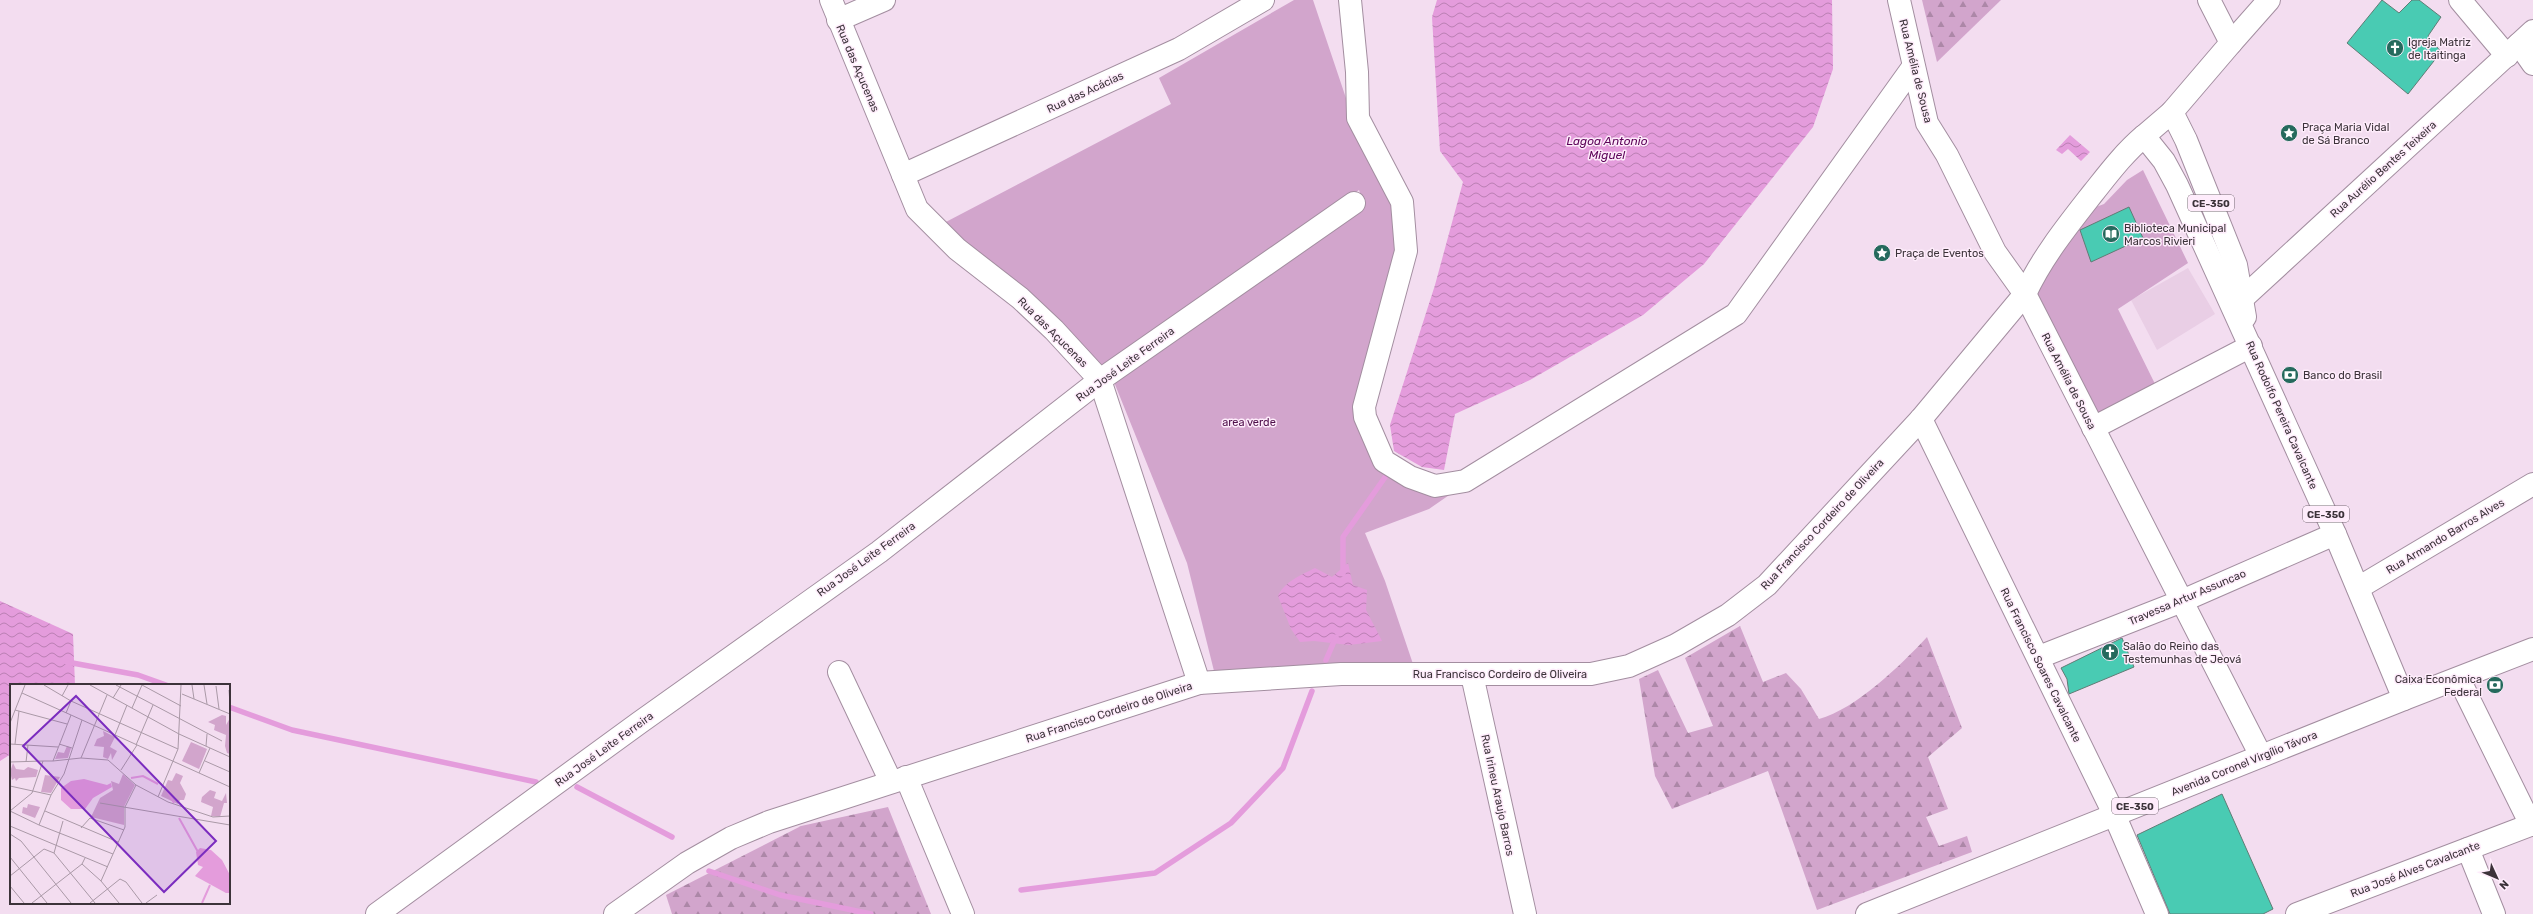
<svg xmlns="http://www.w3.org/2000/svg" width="2533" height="914" font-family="Rubik,sans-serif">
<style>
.built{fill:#e9cee5}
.forest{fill:url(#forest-firs)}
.park{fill:#d2a5cc}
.water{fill:url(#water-waves)}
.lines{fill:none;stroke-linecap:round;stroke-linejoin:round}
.stream{stroke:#e49cdc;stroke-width:5.5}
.building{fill:#49cbb3;stroke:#5f7c75}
.minor-casing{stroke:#a38ea0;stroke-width:24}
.major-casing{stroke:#a38ea0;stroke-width:24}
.minor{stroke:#fff;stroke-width:22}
.major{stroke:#fff;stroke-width:22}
.labels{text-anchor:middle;stroke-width:3;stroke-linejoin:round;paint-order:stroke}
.shield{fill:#feecfb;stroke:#766a74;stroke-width:1}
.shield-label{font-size:10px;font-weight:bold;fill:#3c333a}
.poi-label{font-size:11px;fill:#3c333a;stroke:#feecfb;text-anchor:start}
.street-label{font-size:11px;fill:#3c333a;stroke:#feecfb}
.park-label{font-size:11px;fill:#4e0f4a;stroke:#feecfb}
.water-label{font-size:12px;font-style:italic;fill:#5c0258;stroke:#feecfb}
.inset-river{fill:none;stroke:#e49cdc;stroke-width:2}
.inset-road{fill:none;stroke:#aa99a7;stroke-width:1}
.view{fill:#7b2cbf;fill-opacity:0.15;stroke:#7b2cbf;stroke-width:2}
.inset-edge{fill:none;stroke:#3c333a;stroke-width:2}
</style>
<defs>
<pattern id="forest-firs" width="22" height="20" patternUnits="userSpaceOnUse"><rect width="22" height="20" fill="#d2a5cc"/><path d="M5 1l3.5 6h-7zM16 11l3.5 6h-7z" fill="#ac87a7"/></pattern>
<pattern id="water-waves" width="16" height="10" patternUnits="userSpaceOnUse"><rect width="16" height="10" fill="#e49cdc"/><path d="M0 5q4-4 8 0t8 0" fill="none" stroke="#ba80b3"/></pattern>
</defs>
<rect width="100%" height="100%" fill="#f3ddf0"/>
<path class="built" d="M2188 268 2215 314 2157 350 2131 300Z"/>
<g class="forest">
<path d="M1922 0H2001L1937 62Z"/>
<path d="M1740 626 1763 682 1786 673 1801 689 1819 719C1856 709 1901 665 1927 637L1962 728 1928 757 1948 809 1926 817 1939 846 1967 836 1972 852 1817 910 1768 771 1672 809 1655 776 1639 679 1658 670 1688 733 1713 726 1685 658Z"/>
<path d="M888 807 931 914H672L666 895 801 826Z"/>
</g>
<g class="park">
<path d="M1294 0H1313L1350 110 1393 200 1399 243 1371 356 1375 464 1455 491 1429 509 1365 533 1385 581 1413 664 1215 675 1187 563 1114 382 1365 207 1359 190 1102 369 942 224 1171 104 1159 78Z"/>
<path d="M2143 170 2188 263 2118 309 2158 390 2101 417 2034 299 2063 244 2085 211 2104 204 2127 180Z"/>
</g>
<g class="water">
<path d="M1437 0H1832L1833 69 1813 127 1704 264 1643 315 1530 380 1455 414 1444 470 1422 467 1394 451 1390 425 1435 285 1463 182 1440 151 1432 17Z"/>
<path d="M2070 135 2090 152 2081 161 2068 149 2062 154 2056 150Z"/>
<path d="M1348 563 1353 585 1367 590 1366 610 1382 641 1349 645 1314 641 1300 642 1291 629 1278 596C1284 582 1301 575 1315 568L1332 577Z"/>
<path d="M0 601 73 634 75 685H11V754L0 761Z"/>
</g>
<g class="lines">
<g class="stream">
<path d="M1343 574V537L1388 473"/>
<path d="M1326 660 1336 637"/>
<path d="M67 662 138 675 166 685"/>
<path d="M229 707 292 730 536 782"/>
<path d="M577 787 672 837"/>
<path d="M709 871 780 895 871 914"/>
<path d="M1021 890 1155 873 1231 823 1283 768 1312 691"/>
</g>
</g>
<g class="building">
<path d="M2382 0 2399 13 2412 0H2419L2441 17 2428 36 2441 52 2408 94 2347 43Z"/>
<path d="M2129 207 2143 238 2091 262 2080 230Z"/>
<path d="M2122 638 2134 667 2069 694 2067 679 2061 668Z"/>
<path d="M2222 794 2273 909 2263 914H2170L2137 835Z"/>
</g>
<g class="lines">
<defs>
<g id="minor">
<path d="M831 0 917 209 957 249 1020 298 1054 330 1100 380 1199 683"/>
<path d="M1350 0 1357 72 1358 118 1402 202 1406 251 1364 407 1365 417 1384 461 1410 477 1435 486 1465 481 1736 314 1913 67"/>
<path d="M1899 0 1927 123 1947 155 1995 252 2025 294 2261 756"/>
<path d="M2460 0 2507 56"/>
<path d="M838 20 884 0"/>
<path d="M2231 43 2269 0"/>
<path d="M2519 44 2533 64"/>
<path d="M903 175 1179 49 1263 0"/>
<path d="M2232 305 2243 298 2533 31"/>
<path d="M1921 419 2114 814 2157 914"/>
<path d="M2093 428 2251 346"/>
<path d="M2358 588 2533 484"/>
<path d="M2039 657 2182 601 2335 534"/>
<path d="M839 672 891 782"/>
<path d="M1472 675 1525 914"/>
<path d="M2459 679 2531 825"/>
<path d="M2404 699 2533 649"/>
<path d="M906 777 963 914"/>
<path d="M2468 849 2494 914"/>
<path d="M377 914 639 723 879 552 1100 380 1354 203"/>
<path d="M615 914 687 863 731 838 769 822 1199 683 1341 674H1591L1629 666 1676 645 1728 615 1767 585 1921 419 2025 294C2042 257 2068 225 2093 193 2109 173 2124 153 2144 136"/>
<path d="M2297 914 2533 824"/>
</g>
<g id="major">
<path d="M2172 112 2186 140 2236 265 2245 317"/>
<path d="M1867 914 2404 699 2335 534 2177 185 2164 161 2144 136 2172 112 2231 43 2209 0"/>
</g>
</defs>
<use href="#minor" class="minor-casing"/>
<use href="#major" class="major-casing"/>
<use href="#minor" class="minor"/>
<use href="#major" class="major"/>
</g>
<defs>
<symbol id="church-disc" viewBox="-11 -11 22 22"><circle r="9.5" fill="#256a5d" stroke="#feecfb"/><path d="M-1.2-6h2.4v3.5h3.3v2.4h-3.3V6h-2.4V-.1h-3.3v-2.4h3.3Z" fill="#fff"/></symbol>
<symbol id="sight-disc" viewBox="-11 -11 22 22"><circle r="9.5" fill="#256a5d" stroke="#feecfb"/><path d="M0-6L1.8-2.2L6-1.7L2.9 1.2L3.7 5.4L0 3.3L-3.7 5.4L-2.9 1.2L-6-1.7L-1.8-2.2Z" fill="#fff"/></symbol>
<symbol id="library-disc" viewBox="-11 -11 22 22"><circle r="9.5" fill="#256a5d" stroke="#feecfb"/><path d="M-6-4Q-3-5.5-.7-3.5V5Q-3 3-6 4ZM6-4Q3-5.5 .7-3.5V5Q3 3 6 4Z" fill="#fff"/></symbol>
<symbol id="bank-disc" viewBox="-11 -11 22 22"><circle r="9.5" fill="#256a5d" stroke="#feecfb"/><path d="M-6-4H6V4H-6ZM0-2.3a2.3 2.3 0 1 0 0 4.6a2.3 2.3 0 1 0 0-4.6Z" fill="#fff"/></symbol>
</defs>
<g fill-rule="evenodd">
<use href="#church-disc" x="2385" y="38" width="20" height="20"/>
<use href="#sight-disc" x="2279" y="123" width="20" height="20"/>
<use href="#library-disc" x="2101" y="224" width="20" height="20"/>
<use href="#sight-disc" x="1872" y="243" width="20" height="20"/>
<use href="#bank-disc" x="2280" y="365" width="20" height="20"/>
<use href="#church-disc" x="2100" y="642" width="20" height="20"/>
<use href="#bank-disc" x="2485" y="675" width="20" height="20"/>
</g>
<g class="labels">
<g class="shield">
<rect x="2188" y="195" width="46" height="16" rx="3"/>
<rect x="2303" y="506" width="46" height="16" rx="3"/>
<rect x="2112" y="798" width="46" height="16" rx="3"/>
</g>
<g class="shield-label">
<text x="2211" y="207">CE-350</text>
<text x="2326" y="518">CE-350</text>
<text x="2135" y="810">CE-350</text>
</g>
<g class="poi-label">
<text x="2408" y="46">Igreja Matriz<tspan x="2408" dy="13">de Itaitinga</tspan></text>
<text x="2302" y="131">Praça Maria Vidal<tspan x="2302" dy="13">de Sá Branco</tspan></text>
<text x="2124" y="232">Biblioteca Municipal<tspan x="2124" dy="13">Marcos Rivieri</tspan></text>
<text x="1895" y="257">Praça de Eventos</text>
<text x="2303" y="379">Banco do Brasil</text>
<text x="2123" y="650">Salão do Reino das<tspan x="2123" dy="13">Testemunhas de Jeová</tspan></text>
<text x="2482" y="683" text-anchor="end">Caixa Econômica<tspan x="2482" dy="13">Federal</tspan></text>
</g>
<g class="street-label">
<text transform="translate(858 68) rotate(67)" y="4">Rua das Açucenas</text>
<text transform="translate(1916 71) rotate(76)" y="4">Rua Amélia de Sousa</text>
<text transform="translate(1085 92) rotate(-25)" y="4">Rua das Acácias</text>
<text transform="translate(2383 169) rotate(-42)" y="4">Rua Aurélio Bentes Teixeira</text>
<text transform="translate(1053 332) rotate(45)" y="4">Rua das Açucenas</text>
<text transform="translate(1125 364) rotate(-36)" y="4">Rua José Leite Ferreira</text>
<text transform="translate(2069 381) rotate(63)" y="4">Rua Amélia de Sousa</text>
<text transform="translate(2282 415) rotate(66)" y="4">Rua Rodolfo Pereira Cavalcante</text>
<text transform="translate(1822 524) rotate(-47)" y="4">Rua Francisco Cordeiro de Oliveira</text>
<text transform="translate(2445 536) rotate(-31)" y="4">Rua Armando Barros Alves</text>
<text transform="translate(866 559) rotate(-36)" y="4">Rua José Leite Ferreira</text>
<text transform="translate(2187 597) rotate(-23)" y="4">Travessa Artur Assuncao</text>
<text transform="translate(2041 665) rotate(64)" y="4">Rua Francisco Soares Cavalcante</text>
<text x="1500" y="678">Rua Francisco Cordeiro de Oliveira</text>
<text transform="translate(1109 712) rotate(-18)" y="4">Rua Francisco Cordeiro de Oliveira</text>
<text transform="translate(604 749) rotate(-36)" y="4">Rua José Leite Ferreira</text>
<text transform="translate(2244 763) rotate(-22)" y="4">Avenida Coronel Virgílio Távora</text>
<text transform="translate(1498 795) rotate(78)" y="4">Rua Irineu Araujo Barros</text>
<text transform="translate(2415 869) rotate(-21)" y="4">Rua José Alves Cavalcante</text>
</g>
<g class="park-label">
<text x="1249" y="426">area verde</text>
</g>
<g class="water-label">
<text x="1607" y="145">Lagoa Antonio<tspan x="1607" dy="14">Miguel</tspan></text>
</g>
</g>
<g transform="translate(10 684)">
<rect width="220" height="220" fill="#f3ddf0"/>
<path d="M212 31 216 32V41L220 34V70L217 69 215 62 216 51 204 46 205 41 198 38ZM93 47 105 53 100 63 107 67 102 76 101 69 98 75 93 73 94 63 84 62 87 55 94 52ZM3 79 6 85 14 86 18 83 28 86 26 93 9 94 6 97 5 94 2 96 0 88ZM166 89 173 92 170 99 176 110 174 116H170L168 120 151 112 158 96 162 97ZM35 91 50 93 41 109 31 108ZM200 106 206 108 204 114 212 117 216 109 217 119H214L210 133 201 132 203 123 191 118 192 113ZM18 120 30 123 25 134 12 129 13 123 17 124Z" fill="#d2a5cc"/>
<path d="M181 58 197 65 189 85 172 77ZM57 62 61 64 58 74 45 75 48 68 54 69ZM113 90 125 101 114 123V141L81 133 90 114 103 106 101 97 109 100Z" fill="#d2a5cc"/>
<path d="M74 95 97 101 101 99 102 103 83 114 75 125H61L51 116V104L61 97ZM190 164 201 166 212 176 220 191V209H216L185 192 193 183 188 181 186 168Z" fill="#e49cdc"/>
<path class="inset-river" d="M121 94 133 92 148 100M156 105 164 119M169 134 188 168M192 219 200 201"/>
<path class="inset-road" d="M34 1 61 17 168 65M80 1 169 50 220 73M106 1 212 57M182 1 184 15M194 1 197 20M206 2 209 25M219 6 220 20M12 9 61 31M172 10 220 30M52 12 58 1M103 14 111 1M122 24 132 1 171 22M5 26 57 40M56 29 61 17M0 39 15 1M105 51 117 21M0 60 48 63M5 60 9 27M49 60 62 64M126 61 143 21M196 62 197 50M71 74 97 11M43 77 71 74 98 76 126 101 158 118 203 133 220 132M195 77 220 88M0 78 33 77M16 78 18 61M111 86 127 61M189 89 200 64M0 102 41 111M148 113 168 65 171 1M90 119 220 141M0 127 29 141 103 170M0 127 22 109 33 77H43L61 31 220 103M35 127 108 158M29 141 41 111 54 90 72 36M0 142 98 183M71 144 80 134 114 146M0 150 11 157 61 219M44 169 53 137M0 173 37 219M72 180 91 197 109 219M0 192 34 165 44 169 85 219M91 197 115 143V123L126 101M0 202 14 219M22 219 72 180 75 174M80 219 110 195 116 198 132 219M136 219 147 211"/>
<path class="view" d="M66 12 206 157 154 208 13 62Z"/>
<rect width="220" height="220" class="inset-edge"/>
</g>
<g transform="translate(2497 878) rotate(134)" stroke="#feecfb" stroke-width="3" paint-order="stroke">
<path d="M0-3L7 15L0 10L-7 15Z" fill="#3c333a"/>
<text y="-6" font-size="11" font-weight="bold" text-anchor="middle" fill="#3c333a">N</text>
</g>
</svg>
